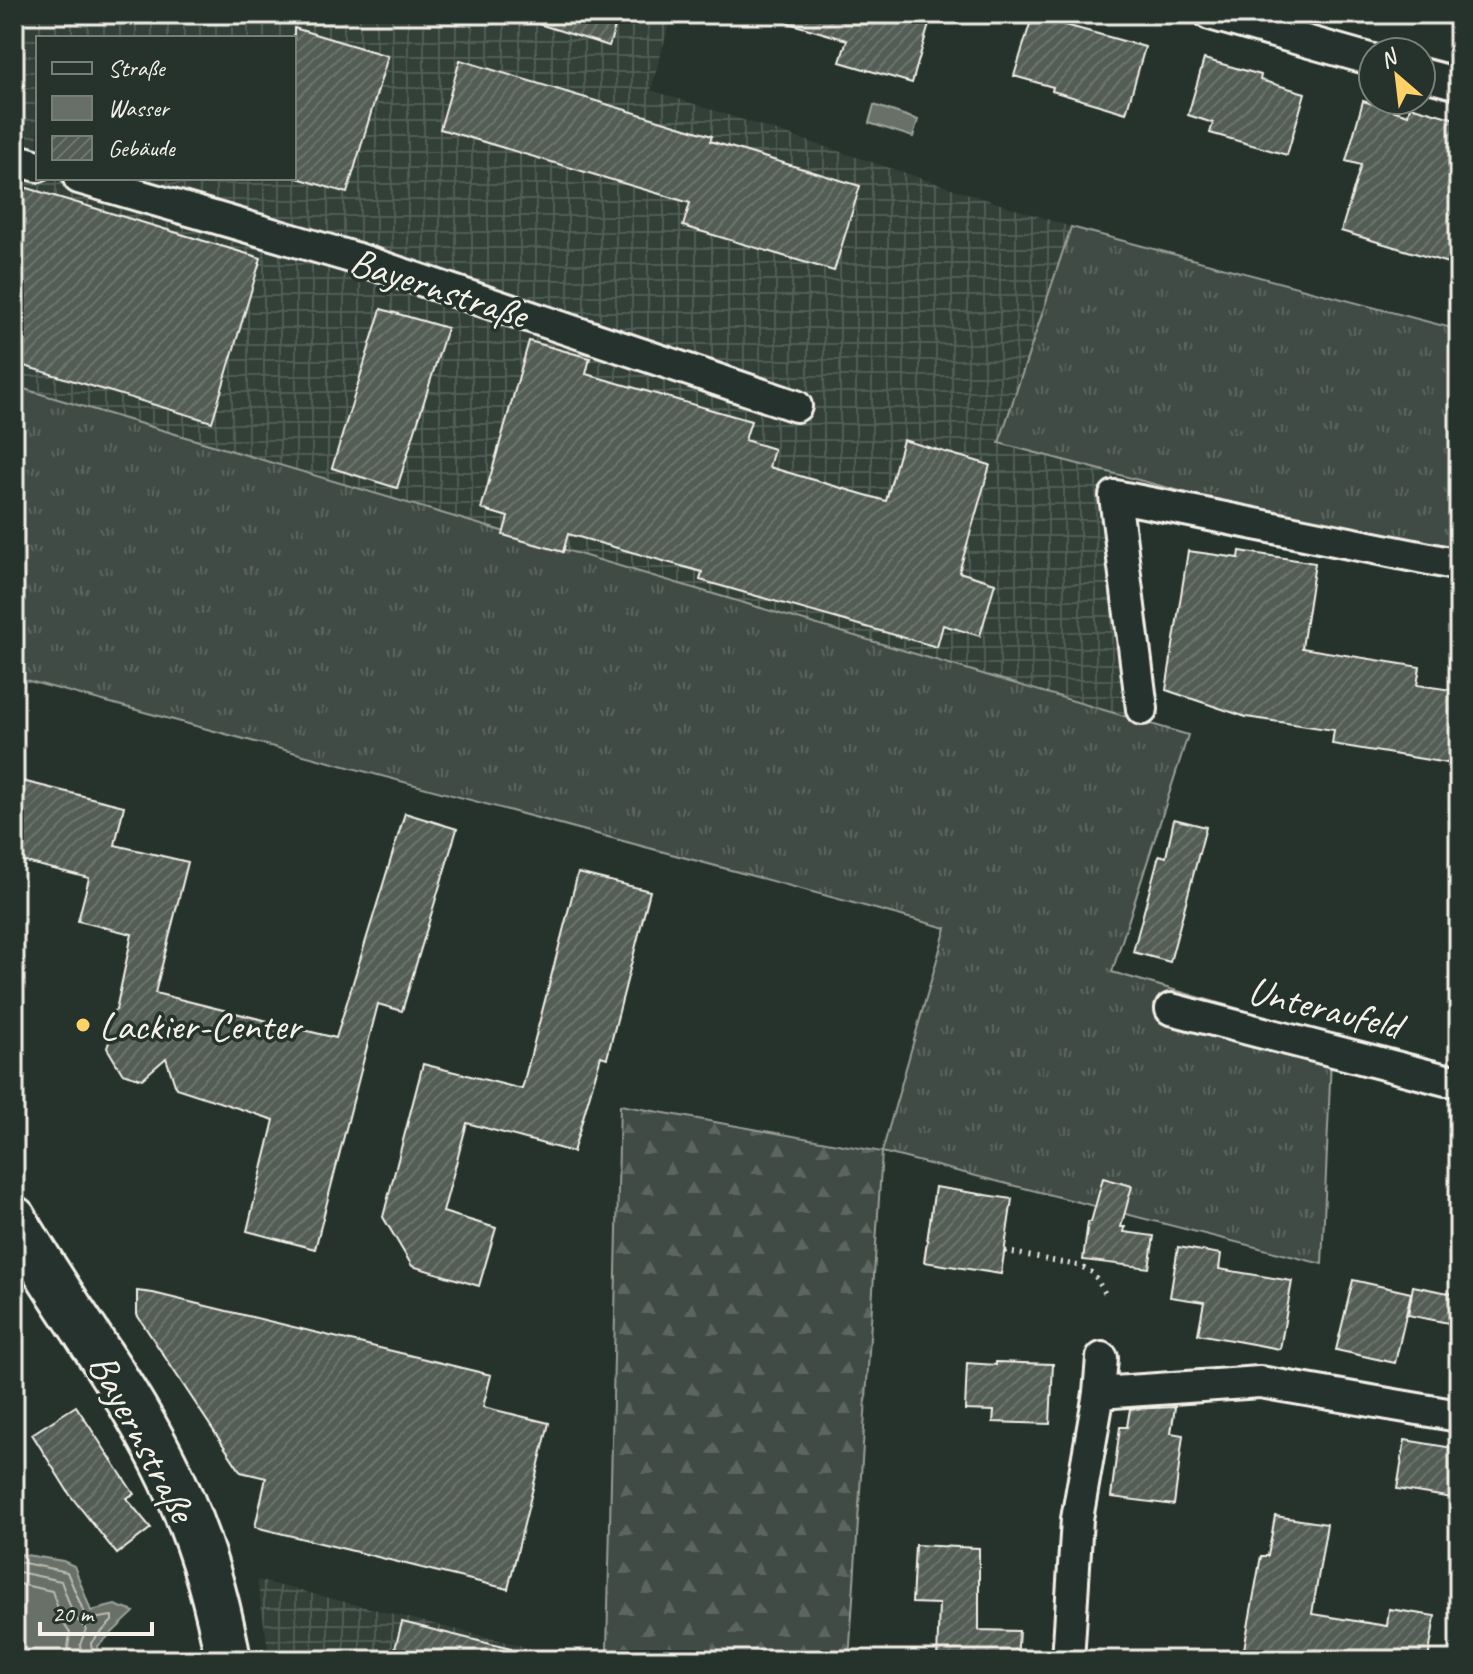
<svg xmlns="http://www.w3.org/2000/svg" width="1473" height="1674" font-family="Caveat,sans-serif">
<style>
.industrial{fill:url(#industrial-grid);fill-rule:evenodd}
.grass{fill:url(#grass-tufts);stroke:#9a9e96;stroke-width:2}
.forest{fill:url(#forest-firs);stroke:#9a9e96;stroke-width:2}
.water{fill:#676f68;stroke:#9fa39b;stroke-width:2}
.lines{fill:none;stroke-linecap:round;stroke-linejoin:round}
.shore{stroke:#bcbdb5;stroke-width:2}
.building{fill:url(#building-hatch);stroke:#f4f1e8;stroke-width:2}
.street-casing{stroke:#f4f1e8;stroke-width:36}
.secondary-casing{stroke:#f4f1e8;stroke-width:50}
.path{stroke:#f4f1e8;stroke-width:5;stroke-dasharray:2 6;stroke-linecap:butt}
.street{stroke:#26332d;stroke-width:30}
.secondary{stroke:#26332d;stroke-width:44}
.poi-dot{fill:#ffd166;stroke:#26332d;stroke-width:3}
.labels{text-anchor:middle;stroke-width:7;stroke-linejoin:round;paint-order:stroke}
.street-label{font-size:40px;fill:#f4f1e8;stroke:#26332d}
.poi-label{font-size:40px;fill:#f4f1e8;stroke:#26332d;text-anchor:start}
</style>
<defs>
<pattern id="industrial-grid" width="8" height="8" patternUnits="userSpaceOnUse" patternTransform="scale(2)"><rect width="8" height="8" fill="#333f39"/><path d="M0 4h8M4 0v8" fill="none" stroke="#515b56"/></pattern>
<pattern id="grass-tufts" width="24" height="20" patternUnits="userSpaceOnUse" patternTransform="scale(2)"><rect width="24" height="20" fill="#414b45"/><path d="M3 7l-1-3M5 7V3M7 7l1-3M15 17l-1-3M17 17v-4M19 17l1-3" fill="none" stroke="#5d6560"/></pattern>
<pattern id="forest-firs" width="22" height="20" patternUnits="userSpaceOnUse" patternTransform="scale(2)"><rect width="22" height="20" fill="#414b45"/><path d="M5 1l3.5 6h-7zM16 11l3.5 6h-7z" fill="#5d6560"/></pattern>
<pattern id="building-hatch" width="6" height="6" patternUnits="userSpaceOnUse" patternTransform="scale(2)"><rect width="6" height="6" fill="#525c55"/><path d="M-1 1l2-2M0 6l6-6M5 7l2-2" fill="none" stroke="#6c746d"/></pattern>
</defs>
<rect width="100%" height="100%" fill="#26332d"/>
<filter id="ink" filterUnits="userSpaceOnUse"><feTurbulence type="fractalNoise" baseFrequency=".0125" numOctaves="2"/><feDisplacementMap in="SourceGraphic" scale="16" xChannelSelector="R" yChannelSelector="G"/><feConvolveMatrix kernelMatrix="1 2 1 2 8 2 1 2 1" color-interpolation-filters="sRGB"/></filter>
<g filter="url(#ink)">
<g class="industrial">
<path d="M14 14H672L651 90 1071 227 1000 442 1118 475 1152 724 14 386ZM38 38H294V178H38Z"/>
<path d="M257 1580 578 1660H270Z"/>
</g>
<g class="grass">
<path d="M1071 227 1459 330V554L1342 534 999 443Z"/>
<path d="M14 386 1188 735 1112 972 1332 1036 1322 1264 882 1152 946 928 14 677Z"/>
</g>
<path class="forest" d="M620 1105 882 1152 849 1660H650L607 1650Z"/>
<g class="water">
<path d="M874 105 918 120 913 137 869 123Z"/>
<path d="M14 1553 63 1561 74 1566 91 1611 115 1605 134 1612 98 1646 101 1660H14Z"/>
</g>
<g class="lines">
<g class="shore">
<path d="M14 1561 67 1572 85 1615 92 1619 112 1616V1621L91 1643 93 1660"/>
<path d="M14 1571 61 1581 74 1617 86 1629 80 1645 83 1660"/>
<path d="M14 1583 52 1591 63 1623 70 1633 68 1648 70 1660"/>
</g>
</g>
<g class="building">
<path d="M530 14H619L609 46 529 21Z"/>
<path d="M786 14H932L912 83 840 62 847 40 785 22Z"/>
<path d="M1033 14H1065L1062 24 1145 47 1126 113 1052 91 1053 87 1014 76Z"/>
<path d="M294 28 388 56 347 193 294 177Z"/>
<path d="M1204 59 1261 75 1260 80 1305 93 1287 155 1210 133 1213 123 1188 115Z"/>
<path d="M460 60 712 136 710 141 860 186 834 271 683 226 690 203 440 129Z"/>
<path d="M1363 101 1408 115 1410 106 1459 120V227L1448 263 1341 231 1361 165 1346 161Z"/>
<path d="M14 184 261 258 212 422 14 363Z"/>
<path d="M381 309 447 328 397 488 332 468Z"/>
<path d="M529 341 590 358 586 374 751 421 745 440 774 449 769 467 886 501 903 440 990 465 959 572 995 583 980 636 943 625 937 647 700 580 702 572 568 534 563 552 503 535 508 517 481 509Z"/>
<path d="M1188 551 1239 558 1240 551 1315 563 1302 648 1420 667 1417 685 1459 691V765L1332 744 1334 730 1246 717 1166 690Z"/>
<path d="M14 779 124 806 115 845 188 862 155 993 336 1038 405 813 457 829 402 1011 378 1004 315 1249 247 1231 274 1120 176 1088 166 1058 142 1079 122 1073 107 1048 109 1042 104 1030 108 1014 116 1010 132 934 78 921 89 878 14 859Z"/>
<path d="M1174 819 1206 827 1170 962 1133 952 1159 855 1166 857Z"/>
<path d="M578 873 650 891 607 1058 601 1056 573 1152 467 1123 443 1212 496 1228 479 1286 412 1266 383 1217 423 1064 522 1089Z"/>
<path d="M1103 1178 1132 1186 1121 1227H1125L1124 1232 1154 1236 1149 1268 1083 1260 1088 1222H1091Z"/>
<path d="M935 1187 1012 1199 1001 1274 924 1262Z"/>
<path d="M1178 1247 1221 1254 1219 1269 1292 1281 1280 1349 1198 1334 1204 1302 1170 1297Z"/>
<path d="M1353 1280 1411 1293 1395 1363 1336 1350Z"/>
<path d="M1413 1286 1459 1295 1454 1324 1408 1315Z"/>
<path d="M137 1291 153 1293 491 1375 483 1407 549 1423 508 1589 255 1527 266 1478 241 1472 137 1315Z"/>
<path d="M996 1362 1053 1364 1050 1424 993 1422 994 1411 965 1410 967 1363 996 1365Z"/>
<path d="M76 1406 134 1494 126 1498 151 1528 117 1554 70 1495 32 1434Z"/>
<path d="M1175 1407 1171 1433 1183 1435 1174 1505 1111 1497 1120 1427H1127L1130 1409Z"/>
<path d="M1405 1440 1459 1449V1499L1397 1489Z"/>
<path d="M1275 1516 1327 1524 1312 1614 1387 1626 1389 1609 1435 1616 1428 1660H1242L1261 1556H1268Z"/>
<path d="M915 1545 979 1548V1630L1019 1631 1017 1660H937L939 1604 912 1603Z"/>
<path d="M402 1622 511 1649 509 1660H392Z"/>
</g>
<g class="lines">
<defs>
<g id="street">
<path d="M1210 14 1373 60"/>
<path d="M1421 74 1459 84"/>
<path d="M14 159 38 166"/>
<path d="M79 178 358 259 796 406"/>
<path d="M1142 709 1115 496 1459 565"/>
<path d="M1171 1009 1446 1080H1459"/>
<path d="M1099 1393 1102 1358"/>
<path d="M1068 1660 1077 1519 1099 1393 1260 1382 1459 1416"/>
</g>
<path id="secondary" d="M14 1219C62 1302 121 1378 164 1463 196 1526 216 1591 228 1660"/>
</defs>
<use href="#street" class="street-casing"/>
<use href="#secondary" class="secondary-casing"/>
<path class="path" d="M1005 1251 1080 1266 1093 1273 1105 1293"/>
<use href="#street" class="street"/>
<use href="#secondary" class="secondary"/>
</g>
</g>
<circle class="poi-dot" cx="83" cy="1025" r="8"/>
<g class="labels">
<g class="street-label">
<text transform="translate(439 287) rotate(18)" y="14">Bayernstraße</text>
<text transform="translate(1325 1007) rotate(14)" y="14">Unteraufeld</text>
<text transform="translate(143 1437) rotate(62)" y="14">Bayernstraße</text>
</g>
<g class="poi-label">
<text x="99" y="1039">Lackier-Center</text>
</g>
</g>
<rect width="1473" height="1674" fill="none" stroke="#26332d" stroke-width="48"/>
<rect x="24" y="24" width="1425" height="1626" fill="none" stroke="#f4f1e8" stroke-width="3" filter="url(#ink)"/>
<rect x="36" y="36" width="260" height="144" fill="#26332d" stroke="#787f78" stroke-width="2"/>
<rect x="52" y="62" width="40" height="12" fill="#26332d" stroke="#787f78" stroke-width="2"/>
<text x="108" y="76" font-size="24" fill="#f4f1e8">Straße</text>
<rect x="52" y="96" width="40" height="24" fill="#676f68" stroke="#787f78" stroke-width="2"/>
<text x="108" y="116" font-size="24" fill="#f4f1e8">Wasser</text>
<rect x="52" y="136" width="40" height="24" fill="url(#building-hatch)" stroke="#787f78" stroke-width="2"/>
<text x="108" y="156" font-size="24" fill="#f4f1e8">Gebäude</text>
<g transform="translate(1397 76) rotate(332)"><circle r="38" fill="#26332d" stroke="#787f78" stroke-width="2"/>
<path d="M0-6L14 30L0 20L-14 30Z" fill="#ffd166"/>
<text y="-12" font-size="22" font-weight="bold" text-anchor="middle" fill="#f4f1e8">N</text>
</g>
<path d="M40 1622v12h112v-12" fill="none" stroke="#f4f1e8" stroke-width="4"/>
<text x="52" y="1622" font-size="24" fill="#f4f1e8" stroke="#26332d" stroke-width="6" paint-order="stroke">20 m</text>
</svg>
